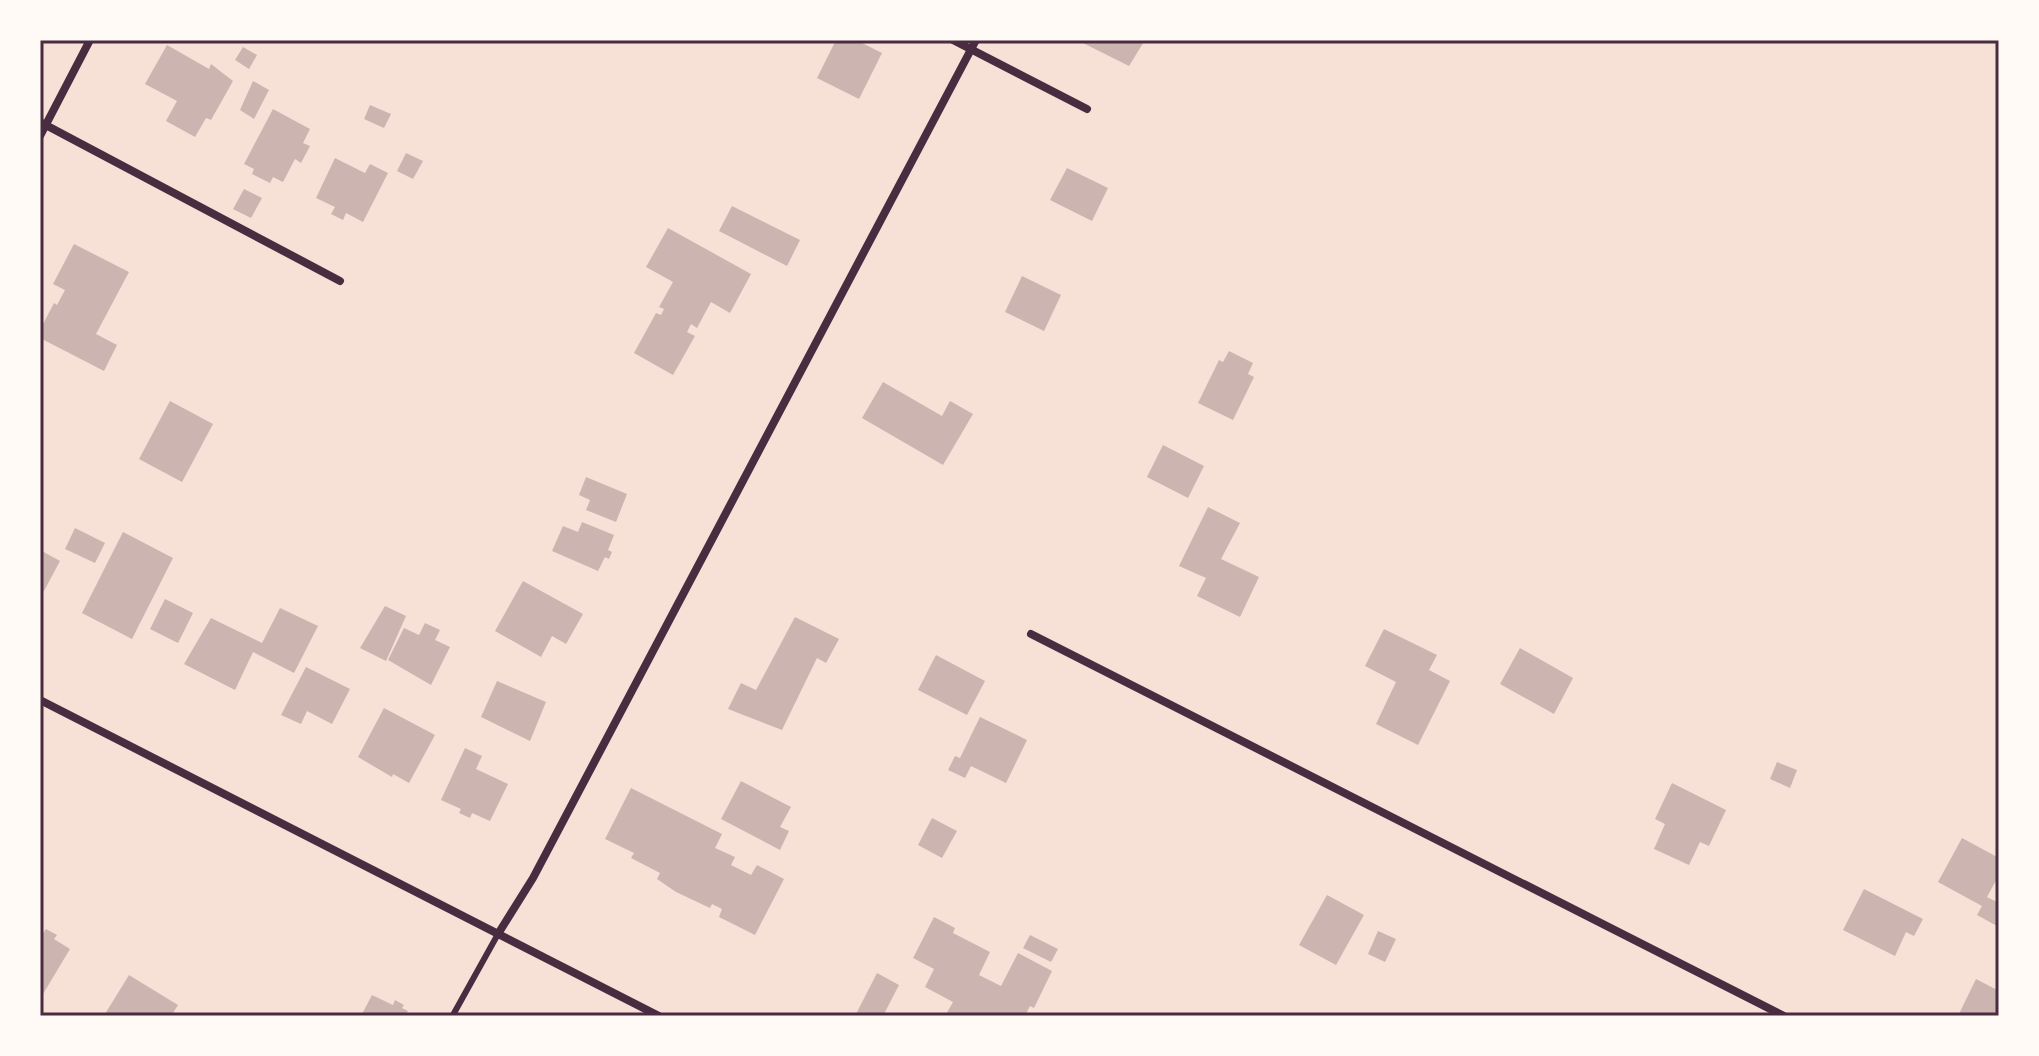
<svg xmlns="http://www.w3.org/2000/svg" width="2039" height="1056" font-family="Jost,sans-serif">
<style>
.building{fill:#ccb4b1}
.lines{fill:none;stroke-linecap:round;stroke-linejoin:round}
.service{stroke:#4a2c40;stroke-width:6}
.minor{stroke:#4a2c40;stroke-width:8}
.neatline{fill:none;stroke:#4a2c40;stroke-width:3}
</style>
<rect width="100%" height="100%" fill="#f7e1d7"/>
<g class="building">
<path d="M836 40H856L882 53 859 99 817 78Z"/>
<path d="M1077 40H1145L1129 66Z"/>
<path d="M167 45 209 69 211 64 233 81 211 120 206 118 195 137 166 121 177 101 145 84Z"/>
<path d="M243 47 257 55 249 69 235 60Z"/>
<path d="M253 81 269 90 254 119 240 110Z"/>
<path d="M370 105 391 114 384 128 364 119Z"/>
<path d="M273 109 310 129 303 143 310 146 301 163 295 159 283 182 273 177 270 183 252 174 254 169 244 164Z"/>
<path d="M406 153 423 161 413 179 397 171Z"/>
<path d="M335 158 365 173 370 164 388 173 363 222 346 213 343 220 331 214 335 207 316 198Z"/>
<path d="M1067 168 1108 188 1092 221 1050 200Z"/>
<path d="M244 189 262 198 251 218 233 209Z"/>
<path d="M732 206 800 240 787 266 719 231Z"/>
<path d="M668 228 751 274 730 313 711 302 697 328 691 324 687 332 695 336 673 375 634 353 656 313 661 315 664 309 659 307 673 282 646 267Z"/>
<path d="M74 244 129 272 96 334 117 345 104 371 40 338V330L54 303 57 305 65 290 53 284Z"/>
<path d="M1022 276 1061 295 1044 331 1005 312Z"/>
<path d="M1229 351 1253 363 1248 374 1254 377 1233 420 1198 403 1219 360 1223 362Z"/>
<path d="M883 382 942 416 950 401 973 414 943 465 862 418Z"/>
<path d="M170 401 213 424 182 482 139 459Z"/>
<path d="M1163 445 1204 466 1188 498 1147 477Z"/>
<path d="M586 477 627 494 616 522 586 510 590 500 579 495Z"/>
<path d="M1208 507 1240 523 1221 559 1259 577 1240 617 1197 596 1206 578 1179 566Z"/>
<path d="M582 522 614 535 608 550 612 552 609 559 605 557 598 571 552 551 563 526 578 532Z"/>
<path d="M75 528 105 543 95 563 65 549Z"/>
<path d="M123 532 173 558 132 639 82 613Z"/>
<path d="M40 550 60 561 44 591 40 589Z"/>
<path d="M523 581 583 614 566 644 552 636 541 657 495 631Z"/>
<path d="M165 599 193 613 178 643 150 629Z"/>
<path d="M385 606 406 616 386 661 360 648Z"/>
<path d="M280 608 318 626 294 673 253 652 235 690 184 664 211 618 262 643Z"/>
<path d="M795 617 839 639 826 663 817 658 782 730 728 709 741 683 756 690Z"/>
<path d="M425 623 440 630 435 640 450 647 431 685 388 660 404 628 419 635Z"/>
<path d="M1384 629 1437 655 1429 670 1450 681 1418 745 1376 724 1396 682 1365 666Z"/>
<path d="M1520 648 1573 678 1554 714 1500 684Z"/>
<path d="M936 655 985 681 967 715 918 690Z"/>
<path d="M306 667 350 689 332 724 307 711 301 724 281 715Z"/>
<path d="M497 681 546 702 530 741 481 717Z"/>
<path d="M384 708 435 735 409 783 393 774 392 777 358 757Z"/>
<path d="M980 717 1027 740 1006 783 971 766 965 778 948 770 955 756 960 758Z"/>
<path d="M465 748 482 756 476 769 508 784 490 821 472 813 470 818 459 813 461 809 441 800Z"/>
<path d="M1777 762 1797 770 1790 788 1770 779Z"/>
<path d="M741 781 791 807 780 827 789 831 780 850 721 819Z"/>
<path d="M1672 783 1726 810 1709 846 1700 842 1689 865 1654 849 1665 824 1655 819Z"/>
<path d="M631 788 722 834 715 848 735 857 731 865 751 875 757 865 784 879 755 935 719 917 722 909 712 904 710 908 676 892 657 879 660 873 631 858 634 853 605 839Z"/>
<path d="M932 818 957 831 942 858 918 845Z"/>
<path d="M1962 838 1999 858V875L1987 897 1999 903 1997 926 1977 915 1982 906 1938 882Z"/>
<path d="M1864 889 1923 919 1914 936 1906 932 1895 956 1843 930Z"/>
<path d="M1327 895 1364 915 1336 965 1299 945Z"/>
<path d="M934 917 955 928 953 933 990 952 979 975 1001 986 1018 953 1052 971 1034 1008 1030 1006 1025 1016H945L953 1002 925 987 934 969 913 958Z"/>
<path d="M46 929 57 935 54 939 70 949 40 999V932L43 933Z"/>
<path d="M1378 931 1396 939 1385 962 1368 954Z"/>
<path d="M1030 935 1058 949 1051 962 1023 948Z"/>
<path d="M877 973 899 985 883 1016H855Z"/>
<path d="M129 975 178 1005 171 1016 105 1014Z"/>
<path d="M1976 979 1999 991V1016H1958Z"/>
<path d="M372 995 393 1005 395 1000 404 1005 402 1008 408 1011 405 1016H361Z"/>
</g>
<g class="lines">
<path class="service" d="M453 1015 498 934"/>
<g class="minor">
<path d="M953 40 1087 109"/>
<path d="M40 122 340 281"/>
<path d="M40 136 90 40"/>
<path d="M1031 634 1784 1016"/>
<path d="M40 700 659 1016"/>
<path d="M498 934 533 878 976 40"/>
</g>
</g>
<rect width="2039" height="1056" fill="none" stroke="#fffaf5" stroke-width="84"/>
<rect x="42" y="42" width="1955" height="972" class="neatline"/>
</svg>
